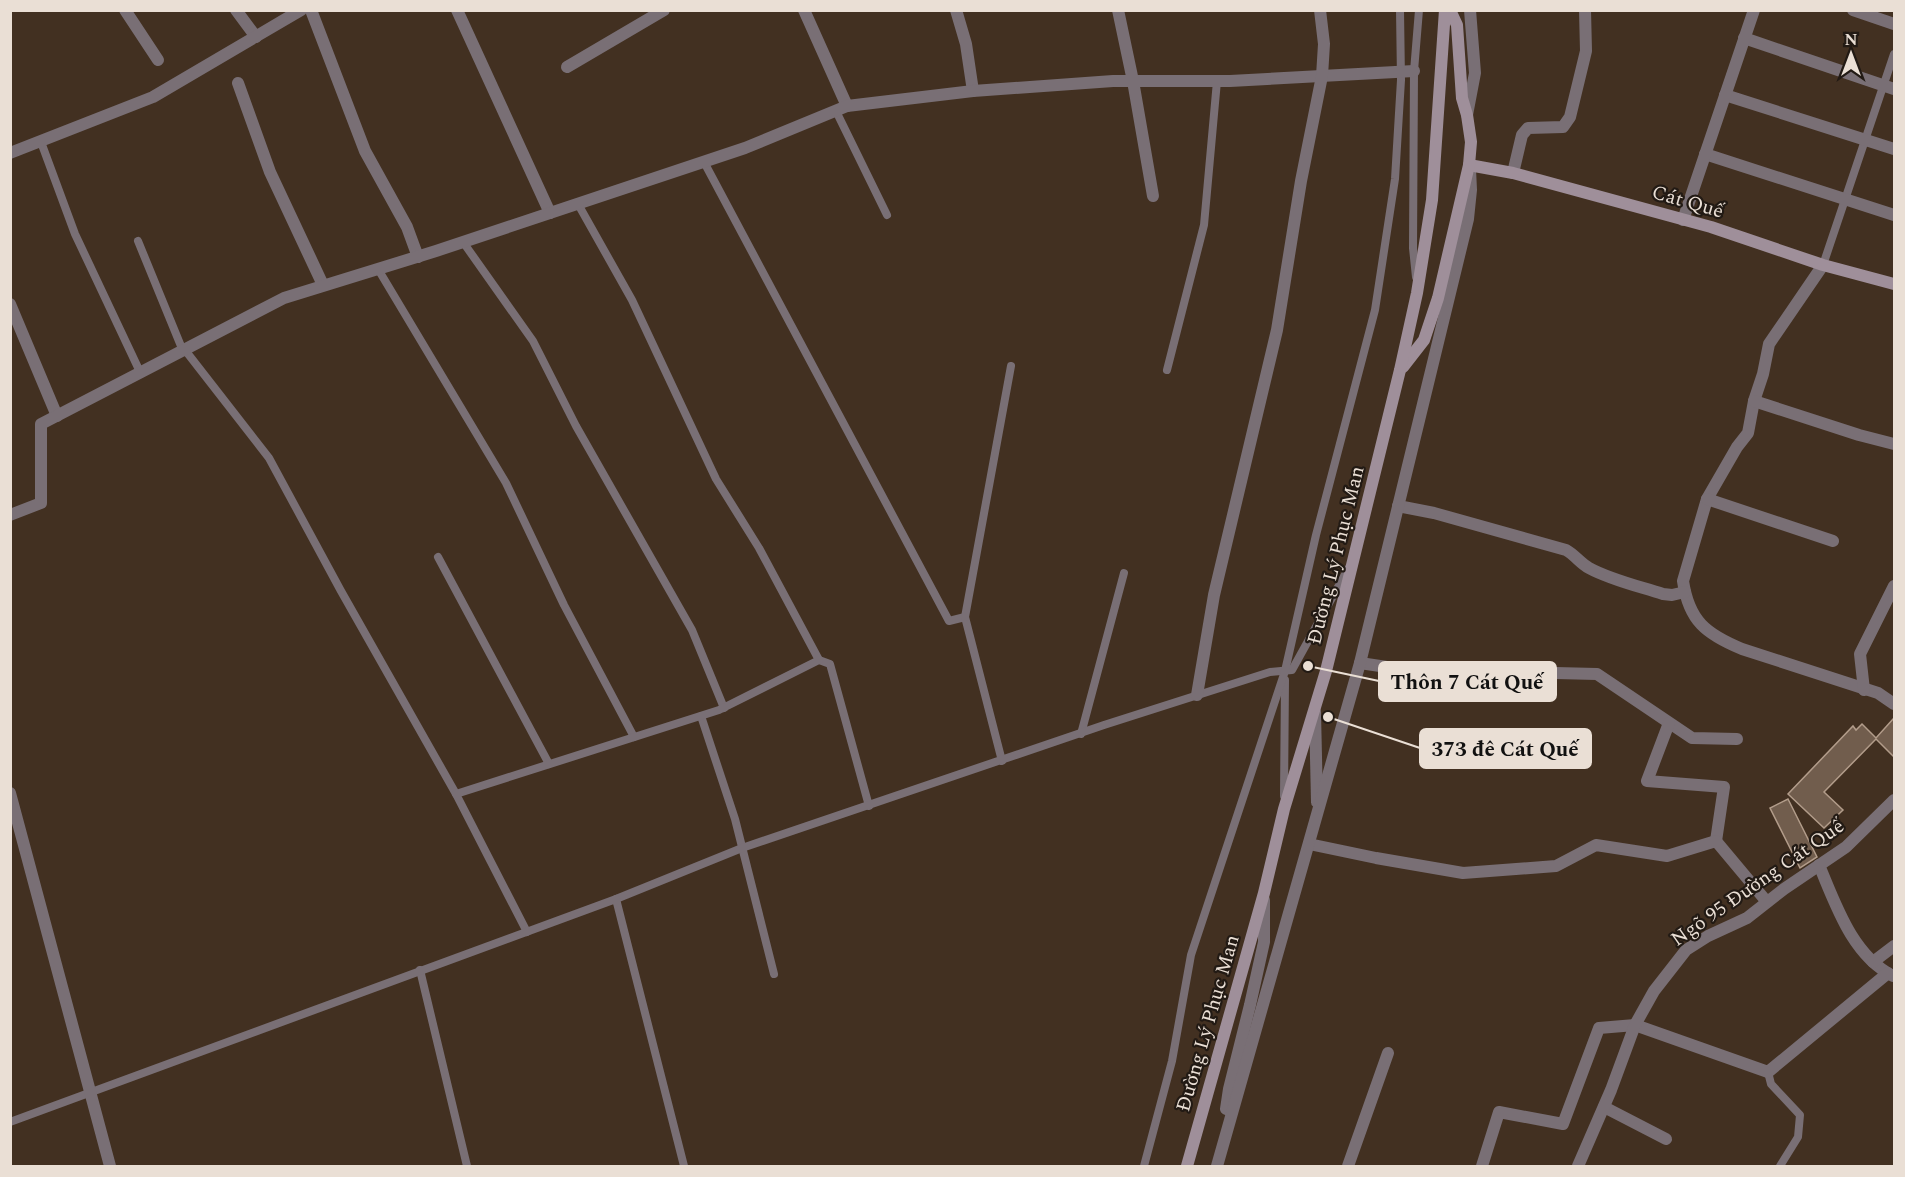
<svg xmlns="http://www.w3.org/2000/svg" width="1905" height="1177" font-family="Spectral,serif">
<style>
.building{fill:#715d4d;stroke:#b29c8a;stroke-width:1.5}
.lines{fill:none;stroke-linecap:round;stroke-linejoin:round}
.lane{stroke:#796f75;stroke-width:8}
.street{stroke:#796f75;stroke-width:12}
.secondary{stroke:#9f8f9a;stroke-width:12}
.labels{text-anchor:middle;stroke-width:4.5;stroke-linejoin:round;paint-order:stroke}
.street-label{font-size:20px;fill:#eadfd5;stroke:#221a14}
.leader{fill:none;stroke:#eadfd5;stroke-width:2}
.callout-dot{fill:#eadfd5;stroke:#221a14;stroke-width:2}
.callout{fill:#eadfd5;stroke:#eadfd5;stroke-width:2}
.callout-label{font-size:21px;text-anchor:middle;font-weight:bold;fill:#111}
</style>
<rect width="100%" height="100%" fill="#423021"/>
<g class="building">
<path d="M1894 718V757L1876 739 1824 792 1843 810 1824 828 1788 794 1853 726 1856 730 1862 724 1876 738Z"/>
<path d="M1788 799 1817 857 1800 868 1770 808Z"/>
</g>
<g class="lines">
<g class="lane">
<path d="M836 111 887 215"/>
<path d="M41 142 75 234 141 374"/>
<path d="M704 162 949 621 965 617 1002 761"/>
<path d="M138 241 183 351"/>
<path d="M463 242 533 341 576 426 692 630 724 708"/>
<path d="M1823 265 1894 54"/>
<path d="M378 269 506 483 564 605 634 737"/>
<path d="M1416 277 1413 248 1414 71 1419 10"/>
<path d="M185 350 269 458 341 591 456 794"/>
<path d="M1167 370 1204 225 1217 81"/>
<path d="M438 557 549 764"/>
<path d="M965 617 1011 366"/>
<path d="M819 660 830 664 869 806"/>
<path d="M701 716 735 819 774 974"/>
<path d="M1081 734 1124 573"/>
<path d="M1284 796 1285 680"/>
<path d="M616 899 742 848 1104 725 1270 672 1292 670 1348 569"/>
<path d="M527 932 456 794 719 710 819 660 759 548 716 479 632 300 578 204"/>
<path d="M420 970 467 1166"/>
<path d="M1768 1072 1771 1084 1800 1115 1798 1137 1780 1166"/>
<path d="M10 1122 616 899 684 1166"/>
<path d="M1144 1166 1172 1061 1191 955 1285 671 1316 535 1375 310 1395 179 1401 80 1400 10"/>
</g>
<g class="street">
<path d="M125 10 158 60"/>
<path d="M236 10 256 37"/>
<path d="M311 10 365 151 407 227 418 257"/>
<path d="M457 10 550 213"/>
<path d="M804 10 847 106"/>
<path d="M956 10 966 44 973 91"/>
<path d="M1118 10 1133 81 1153 196"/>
<path d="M1853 10 1894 24"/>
<path d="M1744 38 1894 89"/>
<path d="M567 67 664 10"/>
<path d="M238 83 270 172 323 285"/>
<path d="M1725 95 1894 149"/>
<path d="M1467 115 1475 73 1470 10"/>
<path d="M10 153 153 97 301 10"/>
<path d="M1705 154 1894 215"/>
<path d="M1513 173 1522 135 1528 128 1563 127 1570 117 1586 51 1585 10"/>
<path d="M1683 220 1754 10"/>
<path d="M1823 265 1769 344 1763 374 1754 401 1748 433 1737 447 1707 499 1683 581C1689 621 1706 634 1742 649L1878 693 1894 704"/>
<path d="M10 304 57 416"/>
<path d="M1754 401 1859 435 1894 444"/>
<path d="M1707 499 1833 541"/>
<path d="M1398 506 1434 513 1566 550C1575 555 1580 563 1589 568 1611 580 1638 586 1663 594L1672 595 1685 592"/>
<path d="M10 515 41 503V424L284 298 436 251 745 148 847 106 973 91 1113 81H1230L1414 71"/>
<path d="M1360 663 1400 669 1597 674 1692 738 1737 739"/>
<path d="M1864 690 1860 654 1894 586"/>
<path d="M1197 695 1214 595 1277 330 1301 181 1322 76 1324 44 1320 10"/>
<path d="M1315 712 1317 802"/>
<path d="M1669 723 1647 781 1724 787 1716 841"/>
<path d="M10 793 110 1166"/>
<path d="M1309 844 1376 858 1463 873 1556 866 1596 845 1667 856 1716 841 1767 902"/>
<path d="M1819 865C1836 905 1852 955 1893 976"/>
<path d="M1873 962 1894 946"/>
<path d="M1604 1107 1666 1139"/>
<path d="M1226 1109 1229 1089 1250 1005 1264 942V900"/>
<path d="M1217 1166 1360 663 1468 219 1471 190 1470 169"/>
<path d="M1348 1166 1388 1053"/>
<path d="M1482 1166 1499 1112 1563 1124 1599 1028 1635 1025 1768 1072 1888 973"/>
<path d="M1578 1166 1611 1090 1635 1025 1654 991 1686 950 1708 936 1747 918 1784 889 1846 847 1894 800"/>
</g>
<g class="secondary">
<path d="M1469 165 1513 173 1711 227 1823 265 1894 284"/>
<path d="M1403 367 1424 340 1438 298 1469 165 1471 142 1467 115 1462 98 1457 25 1450 10"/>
<path d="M1187 1166 1264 893 1284 809 1326 671 1400 370 1417 293 1432 200 1445 10"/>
</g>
</g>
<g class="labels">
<g class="street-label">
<text transform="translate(1688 201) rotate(16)" y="7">Cát Quế</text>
<text transform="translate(1335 555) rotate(-76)" y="7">Đường Lý Phục Man</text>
<text transform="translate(1757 882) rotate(-35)" y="7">Ngõ 95 Đường Cát Quế</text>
<text transform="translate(1207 1023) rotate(-74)" y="7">Đường Lý Phục Man</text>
</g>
</g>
<path class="leader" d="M1308 666L1379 681M1328 717L1420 748"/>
<g class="callout-dot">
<circle cx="1308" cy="666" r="6"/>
<circle cx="1328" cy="717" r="6"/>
</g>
<g class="callout">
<rect x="1379" y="662" width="177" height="39" rx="6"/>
<rect x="1420" y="729" width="171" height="39" rx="6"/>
</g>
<g class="callout-label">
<text x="1467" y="689">Thôn 7 Cát Quế</text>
<text x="1505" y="756">373 đê Cát Quế</text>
</g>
<rect width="1905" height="1177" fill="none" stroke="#eadfd5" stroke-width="24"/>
<g transform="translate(1851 54)" stroke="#221a14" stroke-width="4.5" paint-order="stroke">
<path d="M0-4.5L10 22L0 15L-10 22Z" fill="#eadfd5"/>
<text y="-9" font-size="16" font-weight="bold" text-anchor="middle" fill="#eadfd5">N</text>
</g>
</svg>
